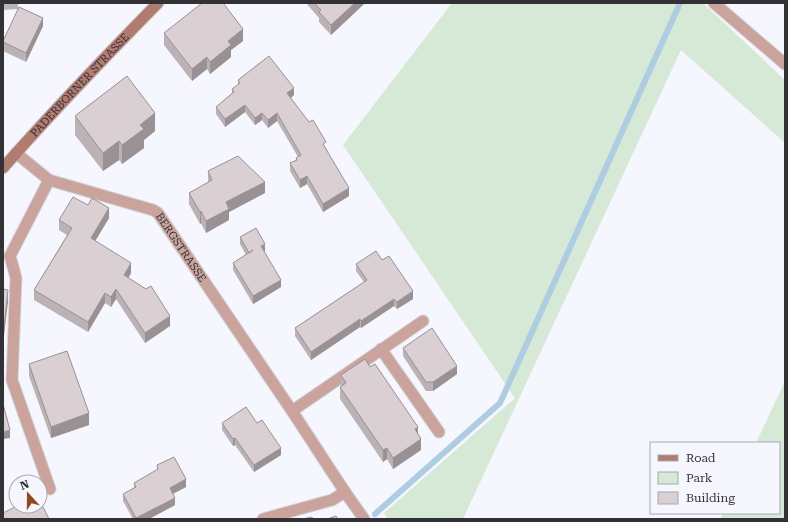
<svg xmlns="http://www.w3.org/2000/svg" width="788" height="522" font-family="'Roboto Serif',serif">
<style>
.green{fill:#d5e9d6}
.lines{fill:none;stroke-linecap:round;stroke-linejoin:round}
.stream{stroke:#aecce2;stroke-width:6}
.minor-casing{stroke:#d3d3da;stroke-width:13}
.secondary-casing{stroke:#d3d3da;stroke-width:13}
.minor{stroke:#caa49c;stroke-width:11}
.secondary{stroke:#b27b70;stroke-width:11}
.wall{fill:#bbb2b5}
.shaded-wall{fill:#999194}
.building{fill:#dacfd3;stroke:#999194}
.labels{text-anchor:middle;stroke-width:4;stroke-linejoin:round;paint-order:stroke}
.street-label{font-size:11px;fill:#323236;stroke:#f6f6fe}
</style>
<rect width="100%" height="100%" fill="#f6f6fe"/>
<g class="green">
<path d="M452 3H703L785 80V143L681 50 463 519H388L384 513 515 398 343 145Z"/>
<path d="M785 381V519H720L723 513H779V443H756Z"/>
</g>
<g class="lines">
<path class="stream" d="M375 514 500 403 680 3"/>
<defs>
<g id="minor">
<path d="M714 3 785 64"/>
<path id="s1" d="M16 153 49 180 153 210 158 213 292 411 345 492 364 519"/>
<path d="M49 180 10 256 16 278 12 380 50 489"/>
<path d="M381 349 439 432"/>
<path d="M292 411 423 321"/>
<path d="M263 519 332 500 345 492"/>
</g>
<g id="secondary">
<path id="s2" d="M3 168C53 111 105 57 158 3"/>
</g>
</defs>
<use href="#minor" class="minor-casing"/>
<use href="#secondary" class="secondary-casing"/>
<use href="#minor" class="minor"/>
<use href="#secondary" class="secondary"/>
</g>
<g class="wall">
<path d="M3 3H18V9L3 10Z"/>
<path d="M306 3H364V4L331 35 319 22V18Z"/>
<path d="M43 26 26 62 3 51V41Z"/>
<path d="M164 33 243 41 231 50V57L210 74 207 69 192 81 164 45Z"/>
<path d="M238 80 294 95 291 98 326 148 349 196 323 212 307 184 300 188 290 171V163L296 160V158L298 157 277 121 268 128 262 120 255 125 245 112 225 127 216 114V107L232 93V89L238 85Z"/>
<path d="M75 116 155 131 144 140V148L122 164 119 160 103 171 75 135Z"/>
<path d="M208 171 265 193 229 212V220L206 233 201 223 200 224 189 204V193L208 183Z"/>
<path d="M109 218 95 241 131 273 128 278 170 326 145 343 116 299 111 307 105 303 88 332 34 300V290L67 235 59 230V220Z"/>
<path d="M240 237 265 251 264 252 281 287 253 304 233 270V263L246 255 240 244Z"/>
<path d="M382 260 413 299 397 309 394 306 361 328 360 327 311 360 295 336V328L364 282 356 271V264Z"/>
<path d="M403 348 457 374 433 391H426L403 356Z"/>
<path d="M29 364 89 425 51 438 29 376Z"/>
<path d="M341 375 418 433 421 450 393 469 387 459 383 462 340 399V387H341Z"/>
<path d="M222 423H257L281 455 254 472 235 445 233 446 222 430Z"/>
<path d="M157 465 186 487 173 494 175 505 149 519H133L123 501V494L134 488V483L157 470Z"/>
</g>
<g class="shaded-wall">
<path d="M355 3H364V4L331 35V25Z"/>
<path d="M43 18V26L26 62V53Z"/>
<path d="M243 29V41L231 50V57L210 74V62L228 41Z"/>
<path d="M207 57V69L192 81V69Z"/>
<path d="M294 88V95L287 101V93Z"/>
<path d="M245 105V112L225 127V119Z"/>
<path d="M155 113V131L144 140V148L122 164V145L140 125Z"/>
<path d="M262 113V120L255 125V118Z"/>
<path d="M277 113V121L268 128V120Z"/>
<path d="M119 141V160L103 171V153Z"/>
<path d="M307 176V184L300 188V180Z"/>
<path d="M265 182V193L229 212V220L206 233V221L226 202Z"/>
<path d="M349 188V196L323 212V204Z"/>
<path d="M109 208V218L91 248V238Z"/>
<path d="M201 211V223L200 224V212Z"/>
<path d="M265 244V251L261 254V246Z"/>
<path d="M131 263V273L124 286V275Z"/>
<path d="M281 280V287L253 304V296Z"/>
<path d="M116 289V299L111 307V297Z"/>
<path d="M8 290V302L3 344V337Z"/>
<path d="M413 291V299L397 309V302Z"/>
<path d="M105 293V303L88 332V322Z"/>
<path d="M394 299V306L361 328V321Z"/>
<path d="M170 316V326L145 343V333Z"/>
<path d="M360 319V327L311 360V352Z"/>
<path d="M457 366V374L433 391V382Z"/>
<path d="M89 413V425L51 438V427Z"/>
<path d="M418 427V438L415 429Z"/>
<path d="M10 430V438L3 439V432Z"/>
<path d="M235 438V445L233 446V439Z"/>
<path d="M421 439V450L393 469V458Z"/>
<path d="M281 448V455L254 472V465Z"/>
<path d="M387 448V459L383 462V450Z"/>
<path d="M186 479V487L170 495V488Z"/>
<path d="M175 498V505L149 519H136V518Z"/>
</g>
<g class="building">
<path d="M202 3H223L243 29 228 41 231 45 210 62 207 57 192 69 164 33Z"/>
<path d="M314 3H355L331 25 319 12 321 10Z"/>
<path d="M19 7 43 18 26 53 3 42V41Z"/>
<path d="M269 56 294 88 287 93 309 122 313 120 326 142 323 144 349 188 323 204 307 176 300 180 290 163 297 160 296 158 301 155 277 113 268 120 262 113 255 118 245 105 225 119 216 107 234 92 232 89 240 83 238 80Z"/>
<path d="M127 76 155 113 140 125 144 129 122 145 119 141 103 153 75 116Z"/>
<path d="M238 156 265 182 226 202 229 209 206 221 201 211 200 212 189 193 212 180 208 171Z"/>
<path d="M73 197 88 205 92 198 109 208 91 238 131 263 124 275 146 289 151 286 170 316 145 333 116 289 111 297 105 293 88 322 34 290 72 228 59 220Z"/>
<path d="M256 228 265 244 261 246 281 280 253 296 233 263 253 250 249 253 240 237Z"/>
<path d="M376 251 382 260 389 256 413 291 397 302 394 299 361 321 360 319 311 352 295 328 367 280 356 264Z"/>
<path d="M3 289 8 290 3 337Z"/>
<path d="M432 328 457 366 433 382H426L403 348Z"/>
<path d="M67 351 89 413 51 427 29 364Z"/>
<path d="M365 359 370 367 375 364 418 427 415 429 421 439 393 458 387 448 383 450 340 387 346 383 341 375Z"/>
<path d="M3 404 10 430 3 432Z"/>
<path d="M246 407 257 423 262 420 281 448 254 465 235 438 233 439 222 423Z"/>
<path d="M174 457 186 479 170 488 175 498 136 518 123 494 136 487 134 483 158 469 157 465Z"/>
<path d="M40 501 49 519H3V513L17 506H40Z"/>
<path d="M336 516 338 519H327Z"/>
<path d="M312 517 313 519H303Z"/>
</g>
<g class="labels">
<g class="street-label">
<text dy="4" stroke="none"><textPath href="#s2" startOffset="113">PADERBORNER STRASSE</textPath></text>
<text dy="4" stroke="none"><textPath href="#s1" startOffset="198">BERGSTRASSE</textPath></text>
</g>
</g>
<rect width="788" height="522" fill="none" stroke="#323236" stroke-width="8"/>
<rect x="650" y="442" width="130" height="72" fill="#f6f6fe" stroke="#a8a8ae"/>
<rect x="658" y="455" width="20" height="6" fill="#b27b70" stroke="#a8a8ae"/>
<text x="686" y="462" font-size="12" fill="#323236">Road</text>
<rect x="658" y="472" width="20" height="12" fill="#d5e9d6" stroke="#a8a8ae"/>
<text x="686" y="482" font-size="12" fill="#323236">Park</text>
<rect x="658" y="492" width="20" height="12" fill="#dacfd3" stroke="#a8a8ae"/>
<text x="686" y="502" font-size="12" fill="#323236">Building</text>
<g transform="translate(28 494) rotate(339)"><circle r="19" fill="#f6f6fe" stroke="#a8a8ae"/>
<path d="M0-3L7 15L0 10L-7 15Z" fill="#8f4823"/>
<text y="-6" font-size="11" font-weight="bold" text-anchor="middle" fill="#323236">N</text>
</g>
</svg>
